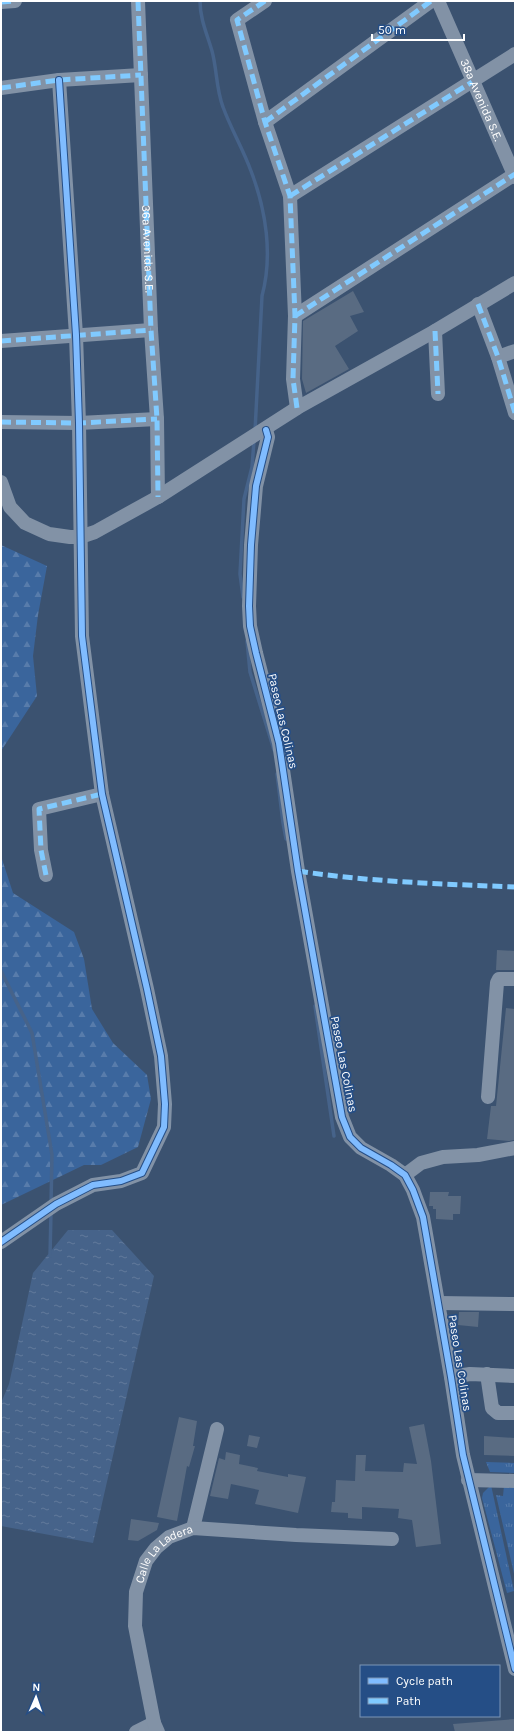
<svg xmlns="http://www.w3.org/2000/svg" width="516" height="1733" font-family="Karla,sans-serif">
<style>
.grass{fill:url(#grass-tufts)}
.forest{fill:url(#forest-firs)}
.water{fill:url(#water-ripples)}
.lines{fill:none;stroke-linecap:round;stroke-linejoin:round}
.stream{stroke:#46638a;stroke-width:3.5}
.building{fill:#596b82}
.minor{stroke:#8292a6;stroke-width:14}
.quiet{stroke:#80caff;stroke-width:5;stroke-dasharray:10 5;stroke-linecap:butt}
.cycleway-casing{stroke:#254e86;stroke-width:8}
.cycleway{stroke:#80bcff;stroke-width:6}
.labels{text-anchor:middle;stroke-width:3.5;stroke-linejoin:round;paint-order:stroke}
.street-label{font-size:12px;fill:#fff;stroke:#254e86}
</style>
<defs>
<pattern id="grass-tufts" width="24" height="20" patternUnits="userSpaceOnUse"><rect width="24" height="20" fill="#3a659c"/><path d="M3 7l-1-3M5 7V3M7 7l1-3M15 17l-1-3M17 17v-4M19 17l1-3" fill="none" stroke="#587cab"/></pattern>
<pattern id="forest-firs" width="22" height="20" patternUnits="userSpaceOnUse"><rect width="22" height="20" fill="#3a659c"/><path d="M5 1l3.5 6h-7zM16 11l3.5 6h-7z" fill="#587cab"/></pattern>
<pattern id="water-ripples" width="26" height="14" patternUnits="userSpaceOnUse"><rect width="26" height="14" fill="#46638a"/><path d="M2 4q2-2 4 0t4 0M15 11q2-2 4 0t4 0" fill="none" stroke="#627a9c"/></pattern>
</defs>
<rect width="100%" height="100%" fill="#3b5270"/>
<g class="grass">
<path d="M486 1462 515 1463V1473L490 1472Z"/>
<path d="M491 1485 514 1591 507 1593 482 1498 483 1493Z"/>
<path d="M504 1486H515V1578L496 1495 503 1496Z"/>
</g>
<g class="forest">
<path d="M1 545 47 566 38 615 33 656 37 696 1 751Z"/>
<path d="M1 856 13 893 74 932 84 959 92 1009 113 1043 147 1075 151 1099 138 1147 101 1165H84L1 1205Z"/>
</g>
<path class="water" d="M68 1230H112L154 1276 93 1543 1 1526V1403L9 1384 33 1273Z"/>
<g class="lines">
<g class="stream">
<path d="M200 1C200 19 207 34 212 51 217 69 216 89 223 107 231 129 243 149 251 171 266 210 273 255 262 296L255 431"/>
<path d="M243 597 240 574 244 499 252 467 254 441"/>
<path d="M247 641 250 672 274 750"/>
<path d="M277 774 283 823 286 839"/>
<path d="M1 971 32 1033 52 1155 51 1204"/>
<path d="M315 1006 334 1136"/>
<path d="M50 1256 51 1212"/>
</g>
</g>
<g class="building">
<path d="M353 291 364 312 350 316 358 331 335 346 349 369 306 393 302 379 303 321Z"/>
<path d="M497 950 515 951V970H496Z"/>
<path d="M506 1008 515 1009V1121L514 1140 509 1141 487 1139 491 1106H496Z"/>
<path d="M430 1192H449L448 1196H461L460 1214H453V1220L436 1219V1209H433V1206H429Z"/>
<path d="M459 1312H479L478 1327 458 1325Z"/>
<path d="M179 1417 197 1421 193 1446H195L189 1467 187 1466 177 1521 157 1517Z"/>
<path d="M424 1424 431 1461 441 1544 416 1547 412 1520 398 1518 399 1509 362 1507V1519L348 1518V1513L331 1512 332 1502H335L336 1480 355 1481 356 1455H366L365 1471 403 1472 404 1463 417 1464 409 1427Z"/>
<path d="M249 1435 260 1437 257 1448 247 1446Z"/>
<path d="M484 1436 515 1438V1456L484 1455Z"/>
<path d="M226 1452 240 1455 239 1464 258 1468 257 1471 288 1477V1474L306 1477 298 1513 255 1504 259 1490 231 1484 228 1499 210 1496 219 1458 225 1460Z"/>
<path d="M131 1519 159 1523 157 1530 138 1541 128 1540Z"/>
<path d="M515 1719V1732H455L453 1724Z"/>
</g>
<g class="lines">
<g class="minor">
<path d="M138 1 151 330 157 419 158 497"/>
<path d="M265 1 237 20 265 122 290 196 295 316 293 379 297 408"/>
<path id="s1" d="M438 1 515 177"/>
<path d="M1 2 15 1"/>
<path d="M1 88 59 80 141 75"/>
<path d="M265 122 431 1"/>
<path d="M290 196 515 54"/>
<path d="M478 304 498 357 515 413"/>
<path d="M295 316 515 174"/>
<path d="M435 331 438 394"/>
<path d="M1 341 151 330"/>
<path d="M498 357 515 351"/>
<path d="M1 422 79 423 157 419"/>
<path d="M266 430 268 437 256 486 251 545 249 606 250 626 256 653 279 743 298 871 342 1117 350 1137 361 1148 391 1165 405 1175 413 1190 423 1217 451 1377 463 1455 515 1669"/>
<path d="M1 482 10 507 25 523 49 534 70 537H80L95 532 158 497 297 408 435 331 515 283"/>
<path d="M46 875 41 850 39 809 102 794"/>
<path d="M488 1097 497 983 499 979H515"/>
<path d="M405 1175 421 1163 443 1157 478 1155 515 1148"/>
<path d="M1 1242 56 1204 93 1185 121 1181 142 1173 164 1127 165 1104 161 1056 147 989 102 794 82 636 79 423 76 335 59 80"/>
<path d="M439 1303 515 1304"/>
<path d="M487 1374 492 1408 498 1413H515"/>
<path d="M451 1377 470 1374 515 1376"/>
<path d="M468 1480 515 1481"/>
<path d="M193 1528 217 1429"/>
<path d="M136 1732 154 1723"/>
<path id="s2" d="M158 1732 154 1723 135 1626 136 1592 146 1561 156 1548 169 1537 193 1528 296 1535 392 1539"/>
</g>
<g class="quiet">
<path id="s3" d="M138 1 151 330 157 419 158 497"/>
<path d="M265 1 237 20 265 122 290 196 295 316 293 379 297 408"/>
<path d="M1 2 15 1"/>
<path d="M1 88 59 80 141 75"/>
<path d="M265 122 431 1"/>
<path d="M290 196 472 82"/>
<path d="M478 304 498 357 515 413"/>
<path d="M295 316 515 174"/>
<path d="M435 331 438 394"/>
<path d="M1 341 151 330"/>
<path d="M1 422 79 423 157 419"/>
<path d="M298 871C370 882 443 884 515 887"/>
<path d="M46 875 41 850 39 809 102 794"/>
</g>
<defs>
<g id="cycleway">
<path d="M266 430 268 437 256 486 251 545 249 606 250 626 256 653 279 743 298 871 342 1117 350 1137 361 1148 391 1165 405 1175 413 1190 423 1217 451 1377 463 1455 515 1669"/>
<path d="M1 1242 56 1204 93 1185 121 1181 142 1173 164 1127 165 1104 161 1056 147 989 102 794 82 636 79 423 76 335 59 80"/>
</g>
</defs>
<use href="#cycleway" class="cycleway-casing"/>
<use href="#cycleway" class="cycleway"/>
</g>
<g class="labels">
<g class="street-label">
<text dy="4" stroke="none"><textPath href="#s1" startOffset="108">38a Avenida S.E.</textPath></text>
<text dy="4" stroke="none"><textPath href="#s3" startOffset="248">36a Avenida S.E.</textPath></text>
<text transform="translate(283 721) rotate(77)" y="4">Paseo Las Colinas</text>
<text transform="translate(344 1064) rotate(79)" y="4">Paseo Las Colinas</text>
<text transform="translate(460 1363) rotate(81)" y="4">Paseo Las Colinas</text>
<text dy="4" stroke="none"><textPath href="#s2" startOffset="193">Calle La Ladera</textPath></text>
</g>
</g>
<rect width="516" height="1733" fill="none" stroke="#ffffff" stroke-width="4"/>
<rect x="360" y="1665" width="140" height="52" fill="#254e86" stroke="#7c95b6"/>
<rect x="368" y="1678" width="20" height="6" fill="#80bcff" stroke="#7c95b6"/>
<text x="396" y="1685" font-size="12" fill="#ffffff">Cycle path</text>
<rect x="368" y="1698" width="20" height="6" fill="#80caff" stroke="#7c95b6"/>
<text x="396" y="1705" font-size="12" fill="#ffffff">Path</text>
<g transform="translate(36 1697) rotate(2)" stroke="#254e86" stroke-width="3" paint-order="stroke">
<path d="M0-3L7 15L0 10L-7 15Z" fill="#ffffff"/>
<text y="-6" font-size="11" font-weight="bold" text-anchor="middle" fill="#ffffff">N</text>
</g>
<path d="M372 34v6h92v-6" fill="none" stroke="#ffffff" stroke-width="2"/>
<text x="378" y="34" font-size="12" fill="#ffffff" stroke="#254e86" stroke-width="3" paint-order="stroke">50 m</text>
</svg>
